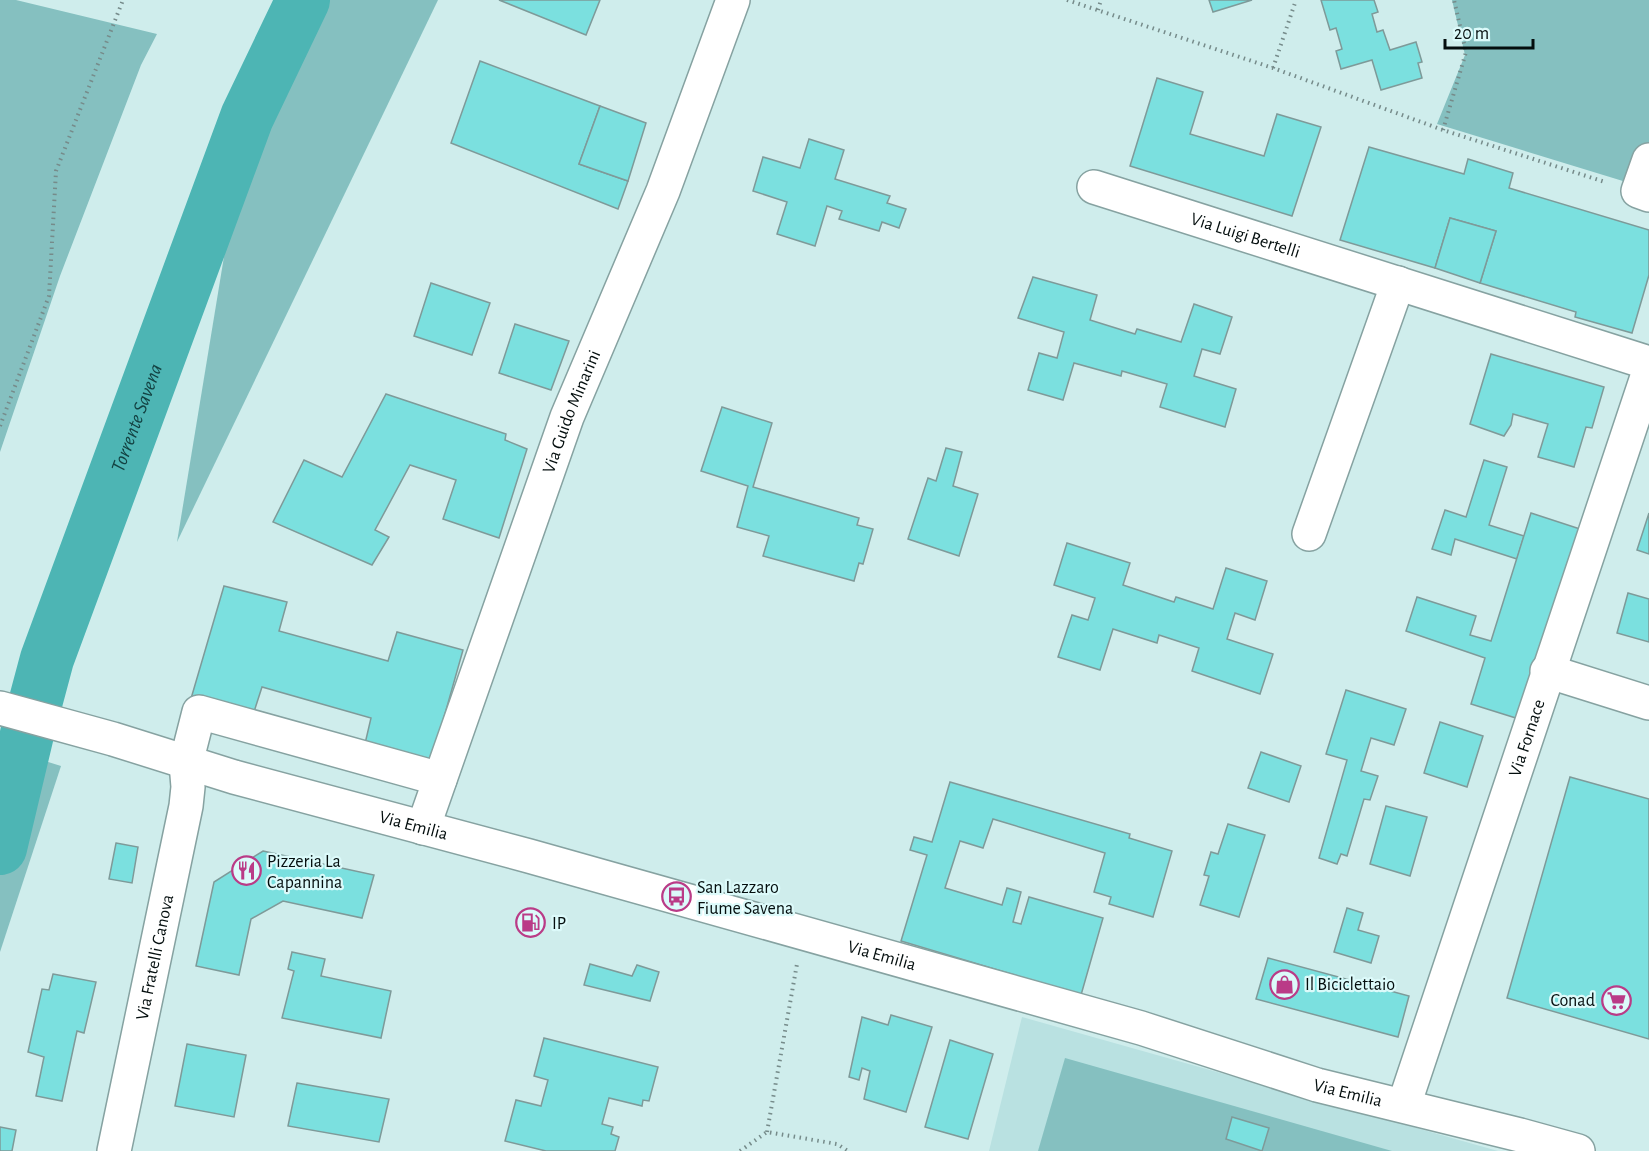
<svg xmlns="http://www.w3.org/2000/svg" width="1649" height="1151" font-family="'Alegreya Sans',sans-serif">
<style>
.built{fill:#b9e1e1}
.green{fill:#85c0c0}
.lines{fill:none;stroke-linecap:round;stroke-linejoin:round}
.river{stroke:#4db5b4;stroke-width:54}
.building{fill:#7be0df;stroke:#7e9a99;stroke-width:1.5}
.minor-casing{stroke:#86a2a1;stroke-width:36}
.major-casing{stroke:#86a2a1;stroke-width:36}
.path{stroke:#768b8a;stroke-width:4;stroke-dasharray:1.5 4.5;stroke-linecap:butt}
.minor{stroke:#fff;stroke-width:33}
.major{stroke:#fff;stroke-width:33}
.labels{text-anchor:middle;stroke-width:4.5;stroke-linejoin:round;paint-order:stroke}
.street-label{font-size:18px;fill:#040e0e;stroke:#dcfafa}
.poi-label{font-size:18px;fill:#040e0e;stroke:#dcfafa;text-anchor:start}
.water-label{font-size:20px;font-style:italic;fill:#134242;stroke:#dcfafa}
</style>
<rect width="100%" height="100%" fill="#cfedec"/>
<path class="built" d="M1022 1017 1498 1151H989Z"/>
<g class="green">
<path d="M0 0H16L157 34 141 65 60 276 0 452Z"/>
<path d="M303 0H438L177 542 247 117Z"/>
<path d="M1452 0H1649V189L1437 124 1465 55Z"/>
<path d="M0 747 61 766 0 952Z"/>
<path d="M1065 1058 1392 1151H1038Z"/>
</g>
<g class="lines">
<path class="river" id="s1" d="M0 848 28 730 47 659 247 117 303 0"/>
</g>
<g class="building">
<path d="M499 0H600L586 35Z"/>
<path d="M1209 0H1252L1213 12Z"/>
<path d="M1321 0H1374L1378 12 1372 14 1377 32 1383 30 1390 50 1416 42 1422 62 1418 63 1422 78 1381 90 1372 60 1341 69 1336 51 1342 49 1336 28 1330 30Z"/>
<path d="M480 61 600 106 579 164 628 181 618 209 451 143Z"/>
<path d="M1157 78 1203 92 1190 134 1264 156 1277 114 1321 127 1292 216 1130 166Z"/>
<path d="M600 106 646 123 628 181 579 164Z"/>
<path d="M809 139 844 150 835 179 890 196 887 203 906 209 899 228 882 222 879 231 839 219 842 211 827 206 815 246 777 234 787 202 753 191 763 157 800 168Z"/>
<path d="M1369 147 1464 174 1468 159 1513 173 1509 188 1649 230V275L1632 333 1575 317 1576 312 1480 283 1496 231 1450 218 1435 268 1340 240Z"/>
<path d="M1450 218 1496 231 1480 283 1435 268Z"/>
<path d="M1033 277 1097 295 1090 320 1135 334 1137 329 1181 342 1194 304 1232 317 1220 354 1202 349 1194 376 1236 389 1225 427 1160 407 1167 384 1122 371 1121 376 1074 363 1063 400 1028 390 1039 353 1057 358 1064 332 1018 318Z"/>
<path d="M431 283 490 303 472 355 414 336Z"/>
<path d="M515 324 569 341 551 390 499 373Z"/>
<path d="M1491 354 1604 387 1592 428 1586 427 1574 467 1538 457 1548 424 1513 414 1511 425 1504 436 1470 424Z"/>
<path d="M386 394 506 434 505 440 527 449 499 538 443 519 456 480 410 465 375 530 389 537 372 565 273 522 304 460 342 477Z"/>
<path d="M722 407 772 423 753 487 859 518 857 525 873 529 863 564 859 563 854 581 763 556 769 536 737 527 748 486 701 471Z"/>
<path d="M946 448 962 452 953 486 978 494 959 556 908 539 928 478 936 481Z"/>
<path d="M1484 460 1507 467 1489 525 1524 536 1517 559 1455 539 1451 555 1432 549 1445 510 1466 517Z"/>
<path d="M1531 513 1580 529 1519 719 1471 704 1485 658 1406 631 1417 597 1476 616 1470 635 1491 641Z"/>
<path d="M1649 513V554L1637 550Z"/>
<path d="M1067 543 1130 563 1123 585 1174 602 1176 597 1213 609 1226 568 1267 581 1255 620 1235 613 1227 639 1273 654 1260 694 1192 671 1199 648 1159 635 1157 643 1113 629 1100 670 1058 657 1072 615 1088 620 1095 598 1054 585Z"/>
<path d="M224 586 287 602 279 631 388 661 397 632 463 650 430 767 364 748 371 718 262 687 252 718 190 702Z"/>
<path d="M1628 593 1649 599V642L1617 633Z"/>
<path d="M1346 690 1406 709 1394 745 1371 738 1361 771 1378 776 1370 800 1364 799 1347 856 1341 854 1337 864 1319 858 1347 760 1326 754Z"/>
<path d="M1440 722 1483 736 1467 787 1424 773Z"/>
<path d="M1261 752 1301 766 1289 802 1248 788Z"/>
<path d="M1570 777 1649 799V1039L1507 998Z"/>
<path d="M950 782 1130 834 1129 838 1172 851 1153 917 1109 904 1111 897 1094 892 1105 853 993 819 983 848 960 841 945 888 1002 905 1007 888 1021 892 1013 922 1021 924 1029 897 1103 918 1081 995 901 941 927 855 910 850 914 837 932 842Z"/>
<path d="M1386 806 1427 817 1410 876 1370 864Z"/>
<path d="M1228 824 1265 835 1239 917 1200 905 1209 876 1204 875 1211 852 1218 854Z"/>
<path d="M116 843 138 847 132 883 109 879Z"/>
<path d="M263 851 374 875 362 918 283 901 251 919 239 975 196 966 214 882Z"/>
<path d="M1347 908 1363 913 1358 930 1379 936 1371 963 1334 952Z"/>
<path d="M292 952 325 959 321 976 391 991 381 1038 282 1018 294 971 288 969Z"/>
<path d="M1268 958 1409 996 1398 1037 1256 999Z"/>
<path d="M590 964 632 976 637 965 659 972 650 1001 584 985Z"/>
<path d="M53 974 96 982 84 1033 77 1031 62 1101 36 1096 44 1057 28 1052 42 989 49 990Z"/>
<path d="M891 1015 932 1027 906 1112 864 1099 870 1071 862 1068 859 1080 849 1077 862 1017 888 1025Z"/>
<path d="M544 1038 658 1067 649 1101 643 1100 642 1106 609 1098 602 1124 613 1127 611 1134 619 1137 615 1151H546L505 1141 516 1100 541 1106 548 1080 534 1076Z"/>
<path d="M950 1040 993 1054 968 1139 925 1127Z"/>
<path d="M187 1044 246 1055 234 1117 175 1106Z"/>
<path d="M297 1083 389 1099 379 1142 288 1126Z"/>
<path d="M1232 1117 1269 1128 1262 1151 1226 1139Z"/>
<path d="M0 1127 16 1130 12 1151H0Z"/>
</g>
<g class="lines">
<defs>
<g id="minor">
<path d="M1649 160 1638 191 1649 195"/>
<path id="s2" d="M1094 187 1649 363"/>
<path d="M1309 534 1398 283"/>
<path d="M1547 671 1649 703"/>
<path id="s3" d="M423 828 567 417 663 191 733 0"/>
<path id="s4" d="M1404 1105 1649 371"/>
<path id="s5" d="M114 1151 186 806 188 787 186 763 199 712 440 779"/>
</g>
<g id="major">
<path id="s6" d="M0 708 113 739 234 777 529 856 1141 1028 1317 1085 1520 1135 1578 1151"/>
</g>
</defs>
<use href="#minor" class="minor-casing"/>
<use href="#major" class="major-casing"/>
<g class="path">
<path d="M1067 0 1273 68 1443 130 1605 182"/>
<path d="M1098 10 1101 0"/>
<path d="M1273 68 1296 0"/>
<path d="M1443 130 1466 52 1454 0"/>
<path d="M0 426 49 296 56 171 123 0"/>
<path d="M767 1132 797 964"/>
<path d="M740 1151 767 1132 837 1144 848 1151"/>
</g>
<use href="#minor" class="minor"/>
<use href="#major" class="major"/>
</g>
<defs>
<symbol id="restaurant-ring" viewBox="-11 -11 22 22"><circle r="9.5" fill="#dcfafa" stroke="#ba3b87" stroke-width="1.5"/><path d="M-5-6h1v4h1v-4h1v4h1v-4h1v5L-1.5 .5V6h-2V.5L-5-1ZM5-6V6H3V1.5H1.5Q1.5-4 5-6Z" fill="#ba3b87"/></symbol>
<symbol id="bus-ring" viewBox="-11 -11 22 22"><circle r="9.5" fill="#dcfafa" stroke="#ba3b87" stroke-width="1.5"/><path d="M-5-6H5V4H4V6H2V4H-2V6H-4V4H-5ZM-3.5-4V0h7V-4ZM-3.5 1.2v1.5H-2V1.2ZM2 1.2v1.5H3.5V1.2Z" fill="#ba3b87"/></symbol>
<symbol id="fuel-ring" viewBox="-11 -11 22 22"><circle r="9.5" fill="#dcfafa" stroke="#ba3b87" stroke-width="1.5"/><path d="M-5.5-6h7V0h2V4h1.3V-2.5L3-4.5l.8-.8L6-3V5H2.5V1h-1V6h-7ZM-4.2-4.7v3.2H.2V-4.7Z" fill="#ba3b87"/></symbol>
<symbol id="shop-ring" viewBox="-11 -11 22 22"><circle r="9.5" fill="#dcfafa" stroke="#ba3b87" stroke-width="1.5"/><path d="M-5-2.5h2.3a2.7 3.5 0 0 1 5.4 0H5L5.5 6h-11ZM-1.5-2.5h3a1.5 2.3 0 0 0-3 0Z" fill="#ba3b87"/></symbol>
<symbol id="supermarket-ring" viewBox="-11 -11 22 22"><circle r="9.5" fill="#dcfafa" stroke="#ba3b87" stroke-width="1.5"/><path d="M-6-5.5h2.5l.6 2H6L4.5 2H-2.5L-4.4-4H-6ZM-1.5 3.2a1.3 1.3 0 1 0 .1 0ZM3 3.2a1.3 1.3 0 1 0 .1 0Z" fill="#ba3b87"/></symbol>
</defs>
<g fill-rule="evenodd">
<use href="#restaurant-ring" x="230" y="854" width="33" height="33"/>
<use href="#bus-ring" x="660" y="880" width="33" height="33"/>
<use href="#fuel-ring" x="514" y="906" width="33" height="33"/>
<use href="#shop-ring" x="1268" y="968" width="33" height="33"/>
<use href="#supermarket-ring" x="1600" y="984" width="33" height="33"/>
</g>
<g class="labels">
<g class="street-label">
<text dy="6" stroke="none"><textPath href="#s2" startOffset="159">Via Luigi Bertelli</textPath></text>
<text dy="6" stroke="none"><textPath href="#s3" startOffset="442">Via Guido Minarini</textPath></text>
<text dy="6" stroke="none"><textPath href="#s4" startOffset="387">Via Fornace</textPath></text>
<text dy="6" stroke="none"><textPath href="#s6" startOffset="430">Via Emilia</textPath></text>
<text dy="6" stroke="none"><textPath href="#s6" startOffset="916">Via Emilia</textPath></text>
<text dy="6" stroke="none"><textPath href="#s5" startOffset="198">Via Fratelli Canova</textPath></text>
<text dy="6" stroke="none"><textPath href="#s6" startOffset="1402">Via Emilia</textPath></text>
</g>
<g class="poi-label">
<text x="267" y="867">Pizzeria La<tspan x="267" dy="21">Capannina</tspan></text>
<text x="697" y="893">San Lazzaro<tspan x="697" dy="21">Fiume Savena</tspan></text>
<text x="552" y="929">IP</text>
<text x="1305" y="990">Il Biciclettaio</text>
<text x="1595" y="1006" text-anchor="end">Conad</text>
</g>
<g class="water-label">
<text dy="7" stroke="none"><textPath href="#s1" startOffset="452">Torrente Savena</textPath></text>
</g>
</g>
<path d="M1445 39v9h88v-9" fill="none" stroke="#040e0e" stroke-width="3"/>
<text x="1454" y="39" font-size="18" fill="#040e0e" stroke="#dcfafa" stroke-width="4.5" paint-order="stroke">20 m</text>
</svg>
